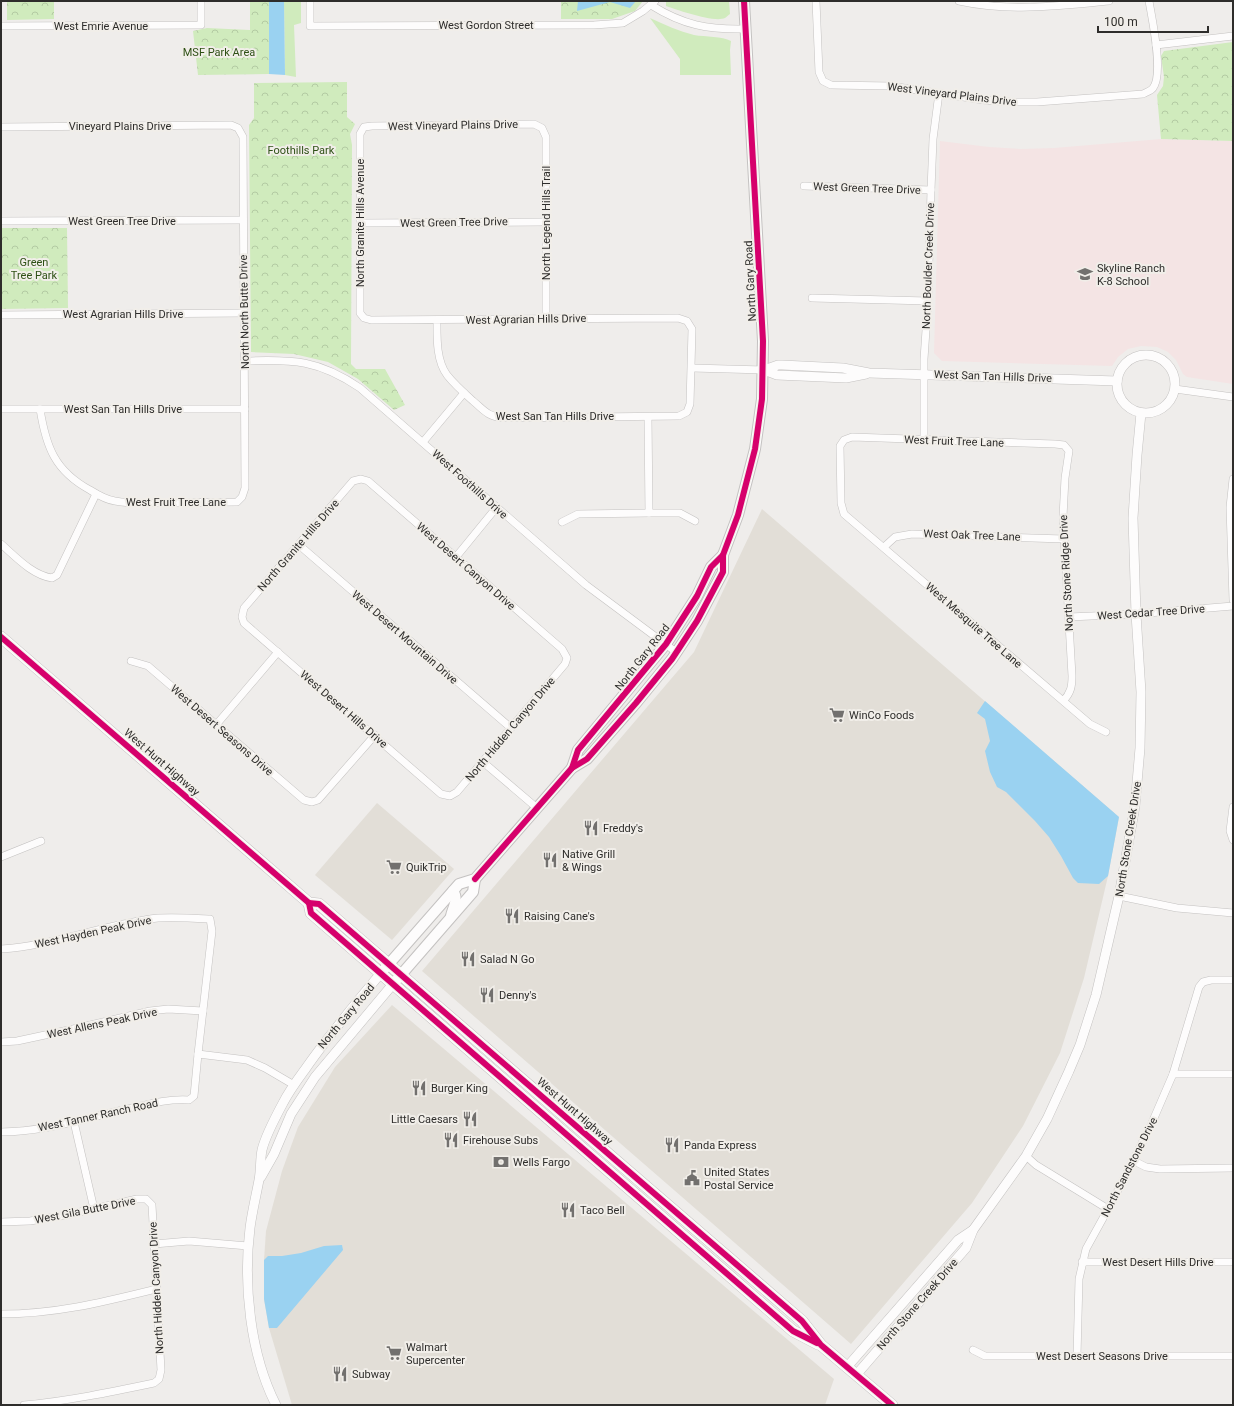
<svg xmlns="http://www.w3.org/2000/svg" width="1234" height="1406" font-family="Roboto,sans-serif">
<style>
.built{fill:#e2ded7}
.education{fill:#f4e4e4}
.green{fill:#d0ebbd}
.park{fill:url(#park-crowns)}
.water{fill:#9ad2f1}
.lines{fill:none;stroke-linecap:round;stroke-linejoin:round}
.minor-casing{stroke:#c4c2c1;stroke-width:8}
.tertiary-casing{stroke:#c4c2c1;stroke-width:10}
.secondary-casing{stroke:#c4c2c1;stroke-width:12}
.primary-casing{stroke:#c4c2c1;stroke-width:12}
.minor{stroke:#fdfcfc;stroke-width:7}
.tertiary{stroke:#fdfcfc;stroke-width:9}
.secondary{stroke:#fdfcfc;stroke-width:10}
.primary{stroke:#fdfcfc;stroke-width:11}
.cycleway-casing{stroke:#f1eee9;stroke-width:8}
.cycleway{stroke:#d6006c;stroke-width:6}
.labels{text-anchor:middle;stroke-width:4;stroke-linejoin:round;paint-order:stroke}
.street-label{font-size:11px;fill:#2e2d2b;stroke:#f1eee9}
.park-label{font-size:11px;fill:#2e5015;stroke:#f1eee9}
.poi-label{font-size:11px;fill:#2e2d2b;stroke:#f1eee9;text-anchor:start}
</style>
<defs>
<pattern id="park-crowns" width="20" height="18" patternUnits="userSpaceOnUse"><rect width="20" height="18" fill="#d0ebbd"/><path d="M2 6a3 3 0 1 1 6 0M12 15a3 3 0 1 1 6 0" fill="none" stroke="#b3caa3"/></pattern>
</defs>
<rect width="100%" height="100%" fill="#efedeb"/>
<g class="built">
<path d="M762 509 1119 817 1108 876 1084 978 1060 1053 1023 1126 972 1203 851 1344 422 971 694 652Z"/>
<path d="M377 803 454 869 392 940 315 875Z"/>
<path d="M392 1005 834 1379 825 1405H292L269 1328 264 1299V1260L266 1231 282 1171 298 1127 335 1067Z"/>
</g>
<path class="education" d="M1161 139 1233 141V384L1187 377 1183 374 1176 360 1168 352 1157 347 1141 346 1128 349 1118 357 1112 366 942 361 934 353 940 141 989 147 1021 149 1054 148Z"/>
<g class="green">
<path d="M284 1H301V23L294 25 296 77 285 75Z"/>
<path d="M666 1H729L730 14C728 15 727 17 725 18 714 23 678 10 666 6Z"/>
<path d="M650 18C665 25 679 31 694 35 706 37 722 36 731 41L730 50 731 75H680V59Z"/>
</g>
<g class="park">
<path d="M7 1H54V19L7 20Z"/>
<path d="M250 1H269V74L198 75 193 31 207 28 250 30Z"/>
<path d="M561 1H643L635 11 612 19H561Z"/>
<path d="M1233 42V141L1161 139 1157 95 1163 86 1164 77 1161 56 1164 51Z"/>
<path d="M347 82V117L355 124 350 134 352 145 351 364 356 369H385L405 405 394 410 358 379 328 362 294 354 251 352 249 125 254 118V83Z"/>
<path d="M1 228H67L68 308 1 309Z"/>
</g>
<g class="water">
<path d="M269 1H284L285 75 269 74Z"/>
<path d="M578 1H636L630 8 610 2 577 11Z"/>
<path d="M985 701 1119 817 1108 876 1099 884 1078 883 1073 878 1061 856 1049 837 1035 821 1006 792 997 787 990 772 985 751 990 741 985 719 977 713Z"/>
<path d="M342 1245 343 1250 277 1328H269L264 1299V1260L268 1256H282L301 1253 324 1246Z"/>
</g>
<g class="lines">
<defs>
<g id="minor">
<path d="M310 1V26L594 25 623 23 643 11 655 1"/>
<path d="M816 1 819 72 823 81 831 85 891 86 983 100 1011 102H1037L1143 94C1146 92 1151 91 1153 88 1164 74 1152 19 1149 1"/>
<path d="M959 1C1009 12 1059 6 1109 1"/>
<path d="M651 5C683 25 708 30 746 29"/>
<path d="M1 26 201 25V1"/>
<path d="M1156 45 1233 36"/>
<path d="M1 127 231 125 238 128 243 137 245 488 242 497 237 502C213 502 188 503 164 503 148 503 131 504 115 501 107 500 98 495 90 490 55 471 46 447 40 409"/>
<path d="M804 186 931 190"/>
<path d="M1 221 243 220"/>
<path d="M361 223 546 222"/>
<path d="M812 298 928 301"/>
<path d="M1 315 244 313"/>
<path d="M437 320C437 337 436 360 447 375 454 384 464 393 473 401 484 410 487 416 502 418L679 416 687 412 690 404 692 329 687 321 678 318 371 320 364 318 360 313V134L364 127 372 126 534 124 542 128 546 137V319"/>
<path d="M245 361C293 359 319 360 360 388L586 585 676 652"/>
<path d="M692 368 764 370"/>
<path d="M1175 389 1233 397"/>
<path d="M1 409H245"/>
<path d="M648 417 649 513"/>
<path d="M924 440V359L928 301 931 190 933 139 939 93"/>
<path d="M423 442 464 393"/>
<path d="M361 479 368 481 562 649 567 658 565 664 457 792 450 796 441 794 244 623 242 617 244 608 353 481Z"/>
<path d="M1233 479 1230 507 1233 600"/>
<path d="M562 522 578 514 649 513H680L695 521"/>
<path d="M1 544C16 557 32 575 52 578L57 575 96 494"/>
<path d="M299 545 511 728"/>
<path d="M884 547 895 537 912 534 1064 539"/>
<path d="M456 557 496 508"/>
<path d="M1069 617 1136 614 1233 606"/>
<path d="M131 661 148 666 304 800 312 802 318 800 375 735"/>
<path d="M1063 701C1071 693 1072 686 1072 676L1063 517 1065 478 1069 451 1064 445 1055 444 852 437 844 440 840 446 841 503 844 514 1090 724 1106 732"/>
<path d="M216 725 278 652"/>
<path d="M483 762 537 808"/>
<path d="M1233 807 1230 831 1233 840"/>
<path d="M1 857 41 841"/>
<path d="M1119 896 1177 908 1233 913"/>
<path d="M1 949C54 946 104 924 158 918 175 917 192 918 210 919L212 931 198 1054 194 1096 189 1100C167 1099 153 1103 132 1108 88 1117 46 1132 1 1132"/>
<path d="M1 1042 17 1041 73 1029 150 1011 168 1009 203 1011"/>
<path d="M198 1054 247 1060 265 1068 294 1085"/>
<path d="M1173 1074H1233"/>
<path d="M74 1122 94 1209"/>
<path d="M1026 1156 1036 1165 1108 1209"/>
<path d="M1134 1161 1146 1167 1160 1169 1233 1168"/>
<path d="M1 1222 30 1221 67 1215 137 1199H146L152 1205 161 1370 159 1379 154 1383C111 1392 68 1401 24 1405"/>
<path d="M154 1244 189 1241 248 1246"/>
<path d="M1082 1262H1233"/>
<path d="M1 1314C56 1314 103 1302 156 1289"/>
<path d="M973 1350 985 1356H1233"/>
<path d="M1077 1356 1079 1279 1086 1249 1113 1200 1151 1125 1173 1074 1199 987 1203 982 1211 980H1233"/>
</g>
<g id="tertiary">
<circle cx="1146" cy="384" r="29"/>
<path d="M764 370 778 365H782L843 368 869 373 1117 381"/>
<path d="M764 370 777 375 846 378 866 374"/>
<path d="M261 1177 274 1154 291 1114 315 1077 393 984"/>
<path d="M847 1367 958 1240 973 1230"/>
<path d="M857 1374 966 1248 973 1230 1026 1156 1047 1119 1069 1071 1080 1045 1096 995 1119 896 1135 806 1140 748 1141 692 1136 614 1133 518 1137 455 1141 413"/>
<path d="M276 1405C250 1354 243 1284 250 1228 252 1212 256 1196 259 1180 261 1170 260 1160 262 1150 265 1137 276 1116 283 1103 289 1091 298 1079 306 1068 329 1035 355 1004 381 973"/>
</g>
<g id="secondary">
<path d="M572 768 578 750 666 644 697 596 711 567 723 555"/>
<path d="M451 916C453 907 459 899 453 891"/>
<path d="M381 973 459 884 475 879 572 768 587 759 636 703 672 659 697 621 723 572V555L738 515 755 449 762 399 763 341 744 1"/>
<path d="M393 984 473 892 475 879"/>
</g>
<g id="primary">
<path d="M1 637 309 903 319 904 802 1321 821 1345 892 1405"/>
<path d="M309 903 311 913 793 1331 818 1344"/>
</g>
</defs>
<use href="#minor" class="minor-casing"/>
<use href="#tertiary" class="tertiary-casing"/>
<use href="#secondary" class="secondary-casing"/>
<use href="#primary" class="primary-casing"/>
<use href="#minor" class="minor"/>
<use href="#tertiary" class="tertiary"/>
<use href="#secondary" class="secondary"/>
<use href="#primary" class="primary"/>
<defs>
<g id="cycleway">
<path d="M1 637 309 903 319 904 802 1321 821 1345 892 1405"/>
<path d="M572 768 578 750 666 644 697 596 711 567 723 555"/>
<path d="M475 879 572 768 587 759 636 703 672 659 697 621 723 572V555L738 515 755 449 762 399 763 341 744 1"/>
<path d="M309 903 311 913 793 1331 817 1343"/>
</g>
</defs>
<use href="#cycleway" class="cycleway-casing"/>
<use href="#cycleway" class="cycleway"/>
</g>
<defs>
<symbol id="school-bare" viewBox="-9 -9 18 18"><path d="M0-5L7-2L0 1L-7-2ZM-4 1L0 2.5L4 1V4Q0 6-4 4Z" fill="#72706e" stroke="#f1eee9" stroke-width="2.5" paint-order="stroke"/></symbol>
<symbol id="supermarket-bare" viewBox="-9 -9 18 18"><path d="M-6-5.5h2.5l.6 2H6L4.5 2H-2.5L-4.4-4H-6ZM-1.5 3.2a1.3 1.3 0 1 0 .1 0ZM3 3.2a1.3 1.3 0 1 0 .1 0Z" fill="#72706e" stroke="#f1eee9" stroke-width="2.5" paint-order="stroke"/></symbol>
<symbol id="restaurant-bare" viewBox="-9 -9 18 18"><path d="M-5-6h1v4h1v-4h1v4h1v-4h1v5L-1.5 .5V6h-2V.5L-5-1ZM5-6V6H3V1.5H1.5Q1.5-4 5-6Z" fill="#72706e" stroke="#f1eee9" stroke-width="2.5" paint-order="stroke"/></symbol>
<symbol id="bank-bare" viewBox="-9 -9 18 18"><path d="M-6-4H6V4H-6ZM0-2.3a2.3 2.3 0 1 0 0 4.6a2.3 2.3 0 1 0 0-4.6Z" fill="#72706e" stroke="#f1eee9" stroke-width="2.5" paint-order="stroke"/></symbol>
<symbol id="civic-bare" viewBox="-9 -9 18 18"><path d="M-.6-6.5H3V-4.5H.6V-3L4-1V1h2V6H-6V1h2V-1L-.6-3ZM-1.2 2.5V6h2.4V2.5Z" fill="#72706e" stroke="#f1eee9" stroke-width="2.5" paint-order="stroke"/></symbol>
</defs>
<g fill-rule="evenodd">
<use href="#school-bare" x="1074" y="263" width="22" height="22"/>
<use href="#supermarket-bare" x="826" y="704" width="22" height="22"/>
<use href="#restaurant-bare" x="580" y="817" width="22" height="22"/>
<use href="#restaurant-bare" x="539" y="849" width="22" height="22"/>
<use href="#supermarket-bare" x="383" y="856" width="22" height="22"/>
<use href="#restaurant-bare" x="501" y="905" width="22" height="22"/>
<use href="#restaurant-bare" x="457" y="948" width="22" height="22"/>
<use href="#restaurant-bare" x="476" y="984" width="22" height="22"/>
<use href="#restaurant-bare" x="408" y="1077" width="22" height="22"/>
<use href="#restaurant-bare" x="459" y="1108" width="22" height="22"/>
<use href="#restaurant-bare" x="440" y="1129" width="22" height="22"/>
<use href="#restaurant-bare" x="661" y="1134" width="22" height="22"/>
<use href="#bank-bare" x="490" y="1151" width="22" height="22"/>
<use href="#civic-bare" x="681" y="1167" width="22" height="22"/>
<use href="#restaurant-bare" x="557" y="1199" width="22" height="22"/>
<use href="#supermarket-bare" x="383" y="1342" width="22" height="22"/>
<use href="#restaurant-bare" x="329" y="1363" width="22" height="22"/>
</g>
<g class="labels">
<g class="street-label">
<text x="486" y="29">West Gordon Street</text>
<text x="101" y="30">West Emrie Avenue</text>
<text transform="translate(952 94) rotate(7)" y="4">West Vineyard Plains Drive</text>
<text transform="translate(453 125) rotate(-1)" y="4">West Vineyard Plains Drive</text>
<text x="120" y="130">Vineyard Plains Drive</text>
<text transform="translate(867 188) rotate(2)" y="4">West Green Tree Drive</text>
<text x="122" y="225">West Green Tree Drive</text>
<text transform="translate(454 222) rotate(-1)" y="4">West Green Tree Drive</text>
<text transform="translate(360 223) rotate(-90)" y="4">North Granite Hills Avenue</text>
<text transform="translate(546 223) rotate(-90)" y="4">North Legend Hills Trail</text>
<text transform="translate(928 266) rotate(-88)" y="4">North Boulder Creek Drive</text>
<text transform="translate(750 281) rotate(-93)" y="4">North Gary Road</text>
<text transform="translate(244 312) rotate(-91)" y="4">North North Butte Drive</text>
<text x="123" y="318">West Agrarian Hills Drive</text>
<text transform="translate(526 319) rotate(-1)" y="4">West Agrarian Hills Drive</text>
<text transform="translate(993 376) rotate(2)" y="4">West San Tan Hills Drive</text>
<text x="123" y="413">West San Tan Hills Drive</text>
<text x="555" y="420">West San Tan Hills Drive</text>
<text transform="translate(954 441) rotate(2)" y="4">West Fruit Tree Lane</text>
<text transform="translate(470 484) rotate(42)" y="4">West Foothills Drive</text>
<text x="176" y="506">West Fruit Tree Lane</text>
<text transform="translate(972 535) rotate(2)" y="4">West Oak Tree Lane</text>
<text transform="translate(298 545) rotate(-49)" y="4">North Granite Hills Drive</text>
<text transform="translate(466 566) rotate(41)" y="4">West Desert Canyon Drive</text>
<text transform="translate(1066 573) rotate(-93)" y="4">North Stone Ridge Drive</text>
<text transform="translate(1151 612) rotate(-4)" y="4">West Cedar Tree Drive</text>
<text transform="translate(974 625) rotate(41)" y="4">West Mesquite Tree Lane</text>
<text transform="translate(405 637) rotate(41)" y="4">West Desert Mountain Drive</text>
<text transform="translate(642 657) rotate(-52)" y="4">North Gary Road</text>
<text transform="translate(344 709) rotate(41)" y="4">West Desert Hills Drive</text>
<text transform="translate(510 729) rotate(-50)" y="4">North Hidden Canyon Drive</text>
<text transform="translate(222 730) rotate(41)" y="4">West Desert Seasons Drive</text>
<text transform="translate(162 762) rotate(41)" y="4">West Hunt Highway</text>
<text transform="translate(1128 839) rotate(-81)" y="4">North Stone Creek Drive</text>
<text transform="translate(93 932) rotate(-12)" y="4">West Hayden Peak Drive</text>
<text transform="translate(346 1016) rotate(-50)" y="4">North Gary Road</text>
<text transform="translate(102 1023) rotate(-12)" y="4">West Allens Peak Drive</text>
<text transform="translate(575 1111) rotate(41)" y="4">West Hunt Highway</text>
<text transform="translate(98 1115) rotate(-12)" y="4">West Tanner Ranch Road</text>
<text transform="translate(1129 1167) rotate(-63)" y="4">North Sandstone Drive</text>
<text transform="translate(85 1210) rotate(-11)" y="4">West Gila Butte Drive</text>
<text x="1158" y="1266">West Desert Hills Drive</text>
<text transform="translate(156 1288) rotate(-93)" y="4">North Hidden Canyon Drive</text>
<text transform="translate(917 1304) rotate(-49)" y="4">North Stone Creek Drive</text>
<text x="1102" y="1360">West Desert Seasons Drive</text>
</g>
<g class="park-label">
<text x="219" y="56">MSF Park Area</text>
<text x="301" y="154">Foothills Park</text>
<text x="34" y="266">Green<tspan x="34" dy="13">Tree Park</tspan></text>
</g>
<g class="poi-label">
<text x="1097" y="272">Skyline Ranch<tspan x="1097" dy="13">K-8 School</tspan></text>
<text x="849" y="719">WinCo Foods</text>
<text x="603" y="832">Freddy's</text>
<text x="562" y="858">Native Grill<tspan x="562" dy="13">&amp; Wings</tspan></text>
<text x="406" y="871">QuikTrip</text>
<text x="524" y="920">Raising Cane's</text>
<text x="480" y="963">Salad N Go</text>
<text x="499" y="999">Denny's</text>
<text x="431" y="1092">Burger King</text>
<text x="458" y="1123" text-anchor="end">Little Caesars</text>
<text x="463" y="1144">Firehouse Subs</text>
<text x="684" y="1149">Panda Express</text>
<text x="513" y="1166">Wells Fargo</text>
<text x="704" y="1176">United States<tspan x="704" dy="13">Postal Service</tspan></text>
<text x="580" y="1214">Taco Bell</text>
<text x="406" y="1351">Walmart<tspan x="406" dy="13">Supercenter</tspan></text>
<text x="352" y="1378">Subway</text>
</g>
</g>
<rect width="1234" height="1406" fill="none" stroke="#2e2d2b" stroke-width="4"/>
<path d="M1098 26v6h110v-6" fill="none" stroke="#2e2d2b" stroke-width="2"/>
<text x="1104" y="26" font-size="12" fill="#2e2d2b" stroke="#f1eee9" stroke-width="3" paint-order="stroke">100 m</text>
</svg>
